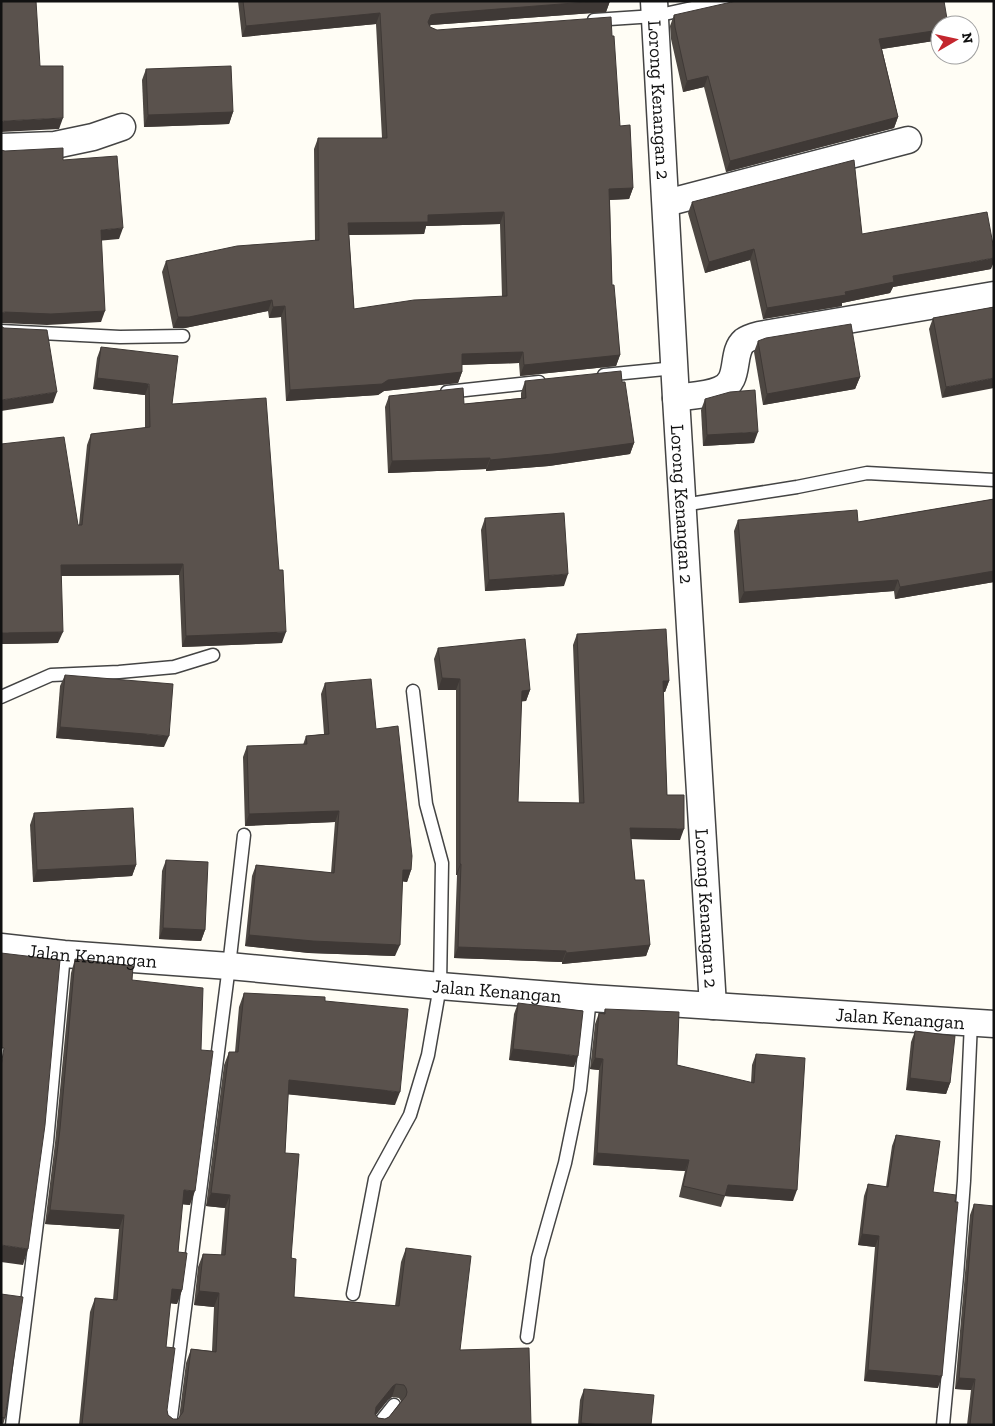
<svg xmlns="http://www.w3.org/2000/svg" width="995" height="1426" font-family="'Zilla Slab',serif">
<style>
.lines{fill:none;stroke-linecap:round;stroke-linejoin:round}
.lane-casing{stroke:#444;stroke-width:15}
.street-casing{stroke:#444;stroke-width:29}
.lane{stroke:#fff;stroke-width:12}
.street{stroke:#fff;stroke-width:26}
.wall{fill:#4d4742;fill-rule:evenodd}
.shaded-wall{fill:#3f3936}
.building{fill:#5a524d;stroke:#3f3936;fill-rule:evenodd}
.labels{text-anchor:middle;stroke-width:5;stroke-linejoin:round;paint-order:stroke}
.street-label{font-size:19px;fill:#111;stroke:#fff}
</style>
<rect width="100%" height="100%" fill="#fffdf5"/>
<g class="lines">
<defs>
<g id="lane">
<path d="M594 20 655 16 725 1"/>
<path d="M1 331 120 337 183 336"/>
<path d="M604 375 675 368"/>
<path d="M447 392 539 382"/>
<path d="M683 505 797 487 867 473 994 480"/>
<path d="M1 697 51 675 119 672 174 667 213 655"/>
<path d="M353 1294 375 1179 410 1115 428 1055 440 986 442 863 426 804 413 691"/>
<path d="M527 1337 538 1258 565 1163 580 1090 590 998"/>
<path d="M12 1425 47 1142 64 954"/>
<path d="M170 1425 229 966 244 835"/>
<path d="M378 1425 394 1405"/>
<path d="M943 1425 957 1276 964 1181 971 1022"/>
</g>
<g id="street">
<path id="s1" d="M654 1 676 398 713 1006"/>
<path d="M1 147 55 145 93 137 122 127"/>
<path d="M666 203 908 140"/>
<path d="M676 398C688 396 708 395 719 390 742 382 730 353 744 341 748 338 755 336 759 335L994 295"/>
<path id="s2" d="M1 947 64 954 229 966 440 986 590 998 994 1024"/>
</g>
</defs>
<use href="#lane" class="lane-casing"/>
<use href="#street" class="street-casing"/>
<use href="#lane" class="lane"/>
<use href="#street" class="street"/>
</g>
<g class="wall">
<path d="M238 1H610L606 12 431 25 429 26 430 27 620 126 633 188 629 199 610 200 612 285 620 355 616 366 520 376 519 363 462 365V372L458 383 384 391 378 395 286 401 281 317 269 318 268 311 185 328H173L162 272 166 261 315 241 314 149 318 138H382L376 24 242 37ZM500 224 502 297 354 309 349 235 424 234 426 226Z"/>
<path d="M674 15 940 25V40L882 49 898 117 894 128 726 172 704 87 683 92 671 39 670 26Z"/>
<path d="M146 69 233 112 229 124 144 127 142 80Z"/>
<path d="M692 202 862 234 991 269 893 287 890 293 842 303V306L763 319 750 260 705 273 688 213Z"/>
<path d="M994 307 942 398 929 329 933 318Z"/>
<path d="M758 341 860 377 855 389 763 405 754 352Z"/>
<path d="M101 347 172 404 282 643 182 647 179 575 61 576 58 643 1 644 78 525H79L87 445 91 434 145 428V395L93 389 97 358Z"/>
<path d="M525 381 622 382 634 443 630 454 549 466 486 471V469L388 473 385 407 389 396 464 404 521 398V393Z"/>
<path d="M705 399 754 443 703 446 701 410Z"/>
<path d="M994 499V582L895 599 894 591 739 603 734 531 738 520 858 522Z"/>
<path d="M485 518 564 586 485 591 481 530Z"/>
<path d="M577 634 669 681 665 692H663L667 795 680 840 631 839 635 880 650 945 646 956 562 964V962L454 958 457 875H456V690H438L434 659 438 648 530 690 526 701H521L518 802 579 803 573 645Z"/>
<path d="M65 675 164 747 56 738 60 686Z"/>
<path d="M325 683 376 729 411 870 407 882 402 881 395 956 309 953 245 946 252 876 256 865 331 873 335 822 245 826 243 757 247 746 303 745 306 736 324 734 321 694Z"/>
<path d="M34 813 136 865 132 876 33 882 30 825Z"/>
<path d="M166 860 205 930 201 941 159 939 162 871Z"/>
<path d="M75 959 132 980 190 1205 182 1204 178 1252 182 1290 177 1304 170 1303 166 1347 167 1410 168 1415 173 1419H178L179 1418 186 1363 191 1349 212 1351 214 1307 194 1305 198 1267 203 1254 221 1255 225 1208 206 1206 224 1065 229 1052H235L239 1007 244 993 325 1001 395 1105 288 1094 285 1153 294 1297 395 1306 401 1262 406 1248 460 1350 531 1425H79L90 1312 95 1298 113 1300 119 1229 45 1224 55 1143 71 973ZM392 1397 399 1398 401 1401 389 1417 385 1419 378 1418 376 1415 388 1400Z"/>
<path d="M518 1003 574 1067 509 1060 514 1014Z"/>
<path d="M605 1009 677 1065 751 1083 752 1065 756 1054 793 1201 725 1196 721 1207 679 1197 685 1171 593 1165 599 1070 590 1069 595 1024 599 1013H604Z"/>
<path d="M915 1031 950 1083 946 1094 906 1090 911 1042Z"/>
<path d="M896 1135 933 1192 938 1388 864 1381 875 1247 858 1245 864 1196 868 1184 886 1187 892 1146Z"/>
<path d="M974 1204 994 1425H967L971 1390 955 1389 970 1215Z"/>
<path d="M1 1294 5 1418 3 1425H1Z"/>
<path d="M584 1389 651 1425H578L580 1400Z"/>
</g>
<g class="shaded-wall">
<path d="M599 1H610L606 12 431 25 427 27 428 22 431 15 435 14Z"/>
<path d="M380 13 376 24 242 37 246 26Z"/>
<path d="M940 30V40L875 50 879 39Z"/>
<path d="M708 76 704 87 683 92 687 81Z"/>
<path d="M233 112 229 124 144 127 148 115Z"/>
<path d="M898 117 894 128 726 172 730 161Z"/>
<path d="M63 118 59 129 1 132V122L4 121Z"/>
<path d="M633 188 629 199 605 200 609 189Z"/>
<path d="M504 212 500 224 426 226 424 234 344 235 348 223 428 215Z"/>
<path d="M123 228 119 239 97 241 101 230Z"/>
<path d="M754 249 750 260 705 273 709 262Z"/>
<path d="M994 258V262L991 269 893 287 890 293 842 303V306L763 319 767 308 893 276Z"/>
<path d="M272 300 268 311 185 328H173L178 317Z"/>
<path d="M285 306 281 317 269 318 273 307Z"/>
<path d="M105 311 101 322 47 325 1 323V313L5 312Z"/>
<path d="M523 352 519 363 458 365 462 354Z"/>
<path d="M620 355 616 366 520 376 524 365Z"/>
<path d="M462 372 458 383 384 391 378 395 286 401 290 390Z"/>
<path d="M860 377 855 389 763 405 767 394Z"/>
<path d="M97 378 149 384 145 395 93 389Z"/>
<path d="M994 378V388L942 398 946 387Z"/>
<path d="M57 392 53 403 1 411V400Z"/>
<path d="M758 432 754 443 703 446 707 435Z"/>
<path d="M634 443 630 454 549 466 486 471 490 460Z"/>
<path d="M490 458 486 469 388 473 392 461Z"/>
<path d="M183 564 179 575 57 576 61 565Z"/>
<path d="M994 571V582L895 599 900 587Z"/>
<path d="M568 574 564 586 485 591 489 580Z"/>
<path d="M898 580 894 591 739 603 744 592Z"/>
<path d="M63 632 58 643 1 644V633Z"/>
<path d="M286 632 282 643 182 647 186 636Z"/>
<path d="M442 678 460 679 456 690H438Z"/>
<path d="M663 681H669L665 692H659Z"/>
<path d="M530 690 526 701 518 702 522 691Z"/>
<path d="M60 727 169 736 164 747 56 738Z"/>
<path d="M339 811 335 822 245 826 249 814Z"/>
<path d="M630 828 684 829 680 840 626 839Z"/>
<path d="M460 864H461L457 875H456Z"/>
<path d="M136 865 132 876 33 882 37 870Z"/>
<path d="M403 870H411L407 882 399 881Z"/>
<path d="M163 928 205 930 201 941 159 939Z"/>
<path d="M249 935 400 945 395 956 309 953 245 946Z"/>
<path d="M650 945 646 956 562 964 566 953Z"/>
<path d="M458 947 566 951 562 962 454 958Z"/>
<path d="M513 1049 578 1056 574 1067 509 1060Z"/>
<path d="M595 1058 603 1059 599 1070 590 1069Z"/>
<path d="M910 1078 950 1083 946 1094 906 1090Z"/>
<path d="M289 1080 400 1092 395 1105 284 1094Z"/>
<path d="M597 1153 689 1160 685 1171 593 1165Z"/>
<path d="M728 1185 797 1190 793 1201 724 1196Z"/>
<path d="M184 1190 195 1191 190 1205 179 1204Z"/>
<path d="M211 1193 230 1195 225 1208 206 1206Z"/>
<path d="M50 1210 124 1215 119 1229 45 1224Z"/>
<path d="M862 1234 879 1236 875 1247 858 1245Z"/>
<path d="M1 1245 28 1249 23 1265 1 1262Z"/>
<path d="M172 1289 182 1290 177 1304 167 1303Z"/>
<path d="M199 1291 219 1293 214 1307 194 1305Z"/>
<path d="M868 1370 942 1376 938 1388 864 1381Z"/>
<path d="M959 1378 975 1379 971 1390 955 1389Z"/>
<path d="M396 1384 392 1397 388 1400 371 1420 376 1407 393 1386Z"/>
<path d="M581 1423 600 1425H580Z"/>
</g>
<g class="building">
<path d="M1 1H36L40 66H63V118L4 121 1 122Z"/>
<path d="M243 1H599L435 14 431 15 428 22 430 27 437 30 611 17 612 36H614L620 126 630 125 633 188 609 189 612 285H614L620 355 524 365 523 352 462 354V372L388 380 382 384 290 390 285 306 273 307 272 300 189 317H178L166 261 237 246 319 240 318 138H387L380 13 246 26ZM504 212 507 296 414 300 354 309 348 223 428 222V215Z"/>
<path d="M736 1H944L948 25H940V30L879 39 898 117 730 161 708 76 687 81 675 27 674 15Z"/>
<path d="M231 66 233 112 148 115 146 69Z"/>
<path d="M63 148V160L117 156 123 228 101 230 105 311 51 314 5 312 1 313V150L5 151Z"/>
<path d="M854 160 862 234 987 212 994 250V258L893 276 894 282 845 292 846 295 767 308 754 249 709 262 692 202Z"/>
<path d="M994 307V378L946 387 933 318Z"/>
<path d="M851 324 860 377 767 394 758 341 766 338Z"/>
<path d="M1 326 4 328 47 330 57 392 1 400Z"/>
<path d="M101 347 178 356 172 404 266 398 279 570H283L286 632 186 636 183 564 61 565 63 632 1 633V444L64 437 78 525H82L91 434 150 427 149 384 97 378Z"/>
<path d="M621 371 622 382H625L634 443 553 454 490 460V458L392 461 389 396 463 388 464 404 526 398 525 381Z"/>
<path d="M755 390 758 432 707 435 705 399 730 392Z"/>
<path d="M994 499V571L900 587 898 580 744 592 738 520 857 510 858 522Z"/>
<path d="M564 513 568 574 489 580 485 518Z"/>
<path d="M666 629 669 681H663L667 795H684V829L630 828 635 880H644L650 945 566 953V951L458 947 461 864H460V679L442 678 438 648 525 639 530 690 522 691 518 802 584 803 577 634Z"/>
<path d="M65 675 173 684 169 736 60 727Z"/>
<path d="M371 679 376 729 398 726 412 856 411 870H403L400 945 313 941 249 935 256 865 334 873 339 811 249 814 247 746 307 744 306 736 329 734 325 683Z"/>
<path d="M133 808 136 865 37 870 34 813Z"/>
<path d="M166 860 208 862 205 930 163 928Z"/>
<path d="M1 953 60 960 45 1125 28 1249 1 1245V1066L4 1048H1Z"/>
<path d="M75 959 133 966 132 980 203 988 201 1050 213 1051 195 1191 184 1190 178 1252 187 1253 182 1290 172 1289 166 1347 175 1348 167 1410 168 1415 173 1419H178L183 1412 191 1349 216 1352 219 1293 199 1291 203 1254 225 1255 230 1195 211 1193 229 1052H238L244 993 325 997V1001L408 1009 400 1092 289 1080 285 1153 299 1154 291 1258 296 1259 294 1297 399 1306 406 1248 471 1256 460 1350 529 1348 531 1425H82L95 1298 117 1300 124 1215 50 1210 60 1129ZM396 1384 404 1385 406 1388 407 1392 406 1396 389 1417 385 1419 378 1418 375 1414 376 1407 393 1386Z"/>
<path d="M518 1003 583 1011 578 1056 513 1049Z"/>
<path d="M605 1009 679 1012 677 1065 754 1083 756 1054 805 1058 797 1190 728 1185 725 1196 683 1186 689 1160 597 1153 603 1059 595 1058 599 1013 605 1014Z"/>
<path d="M915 1031 955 1036 950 1083 910 1078Z"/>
<path d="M896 1135 940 1141 933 1192 956 1195 955 1202H958L942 1376 868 1370 879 1236 862 1234 868 1184 888 1187Z"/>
<path d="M974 1204 994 1206V1425H970L975 1379 959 1378Z"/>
<path d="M1 1294 23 1297 5 1418 1 1417Z"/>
<path d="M584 1389 654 1395 651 1425H600L581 1423Z"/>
</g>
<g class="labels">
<g class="street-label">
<text dy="7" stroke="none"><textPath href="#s1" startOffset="99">Lorong Kenangan 2</textPath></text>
<text dy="7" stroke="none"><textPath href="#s1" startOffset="504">Lorong Kenangan 2</textPath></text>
<text dy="7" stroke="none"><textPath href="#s1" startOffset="909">Lorong Kenangan 2</textPath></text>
<text dy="7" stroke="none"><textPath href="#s2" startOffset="92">Jalan Kenangan</textPath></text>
<text dy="7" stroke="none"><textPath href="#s2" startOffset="498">Jalan Kenangan</textPath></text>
<text dy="7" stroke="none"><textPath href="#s2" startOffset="902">Jalan Kenangan</textPath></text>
</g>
</g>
<rect width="995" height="1426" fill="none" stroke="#111111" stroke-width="5"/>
<g transform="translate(955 40) rotate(81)"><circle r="24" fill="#ffffff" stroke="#a0a0a0"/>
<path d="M0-4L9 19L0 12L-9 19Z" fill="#c4262e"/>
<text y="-8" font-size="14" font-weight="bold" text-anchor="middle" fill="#111111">N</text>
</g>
</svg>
